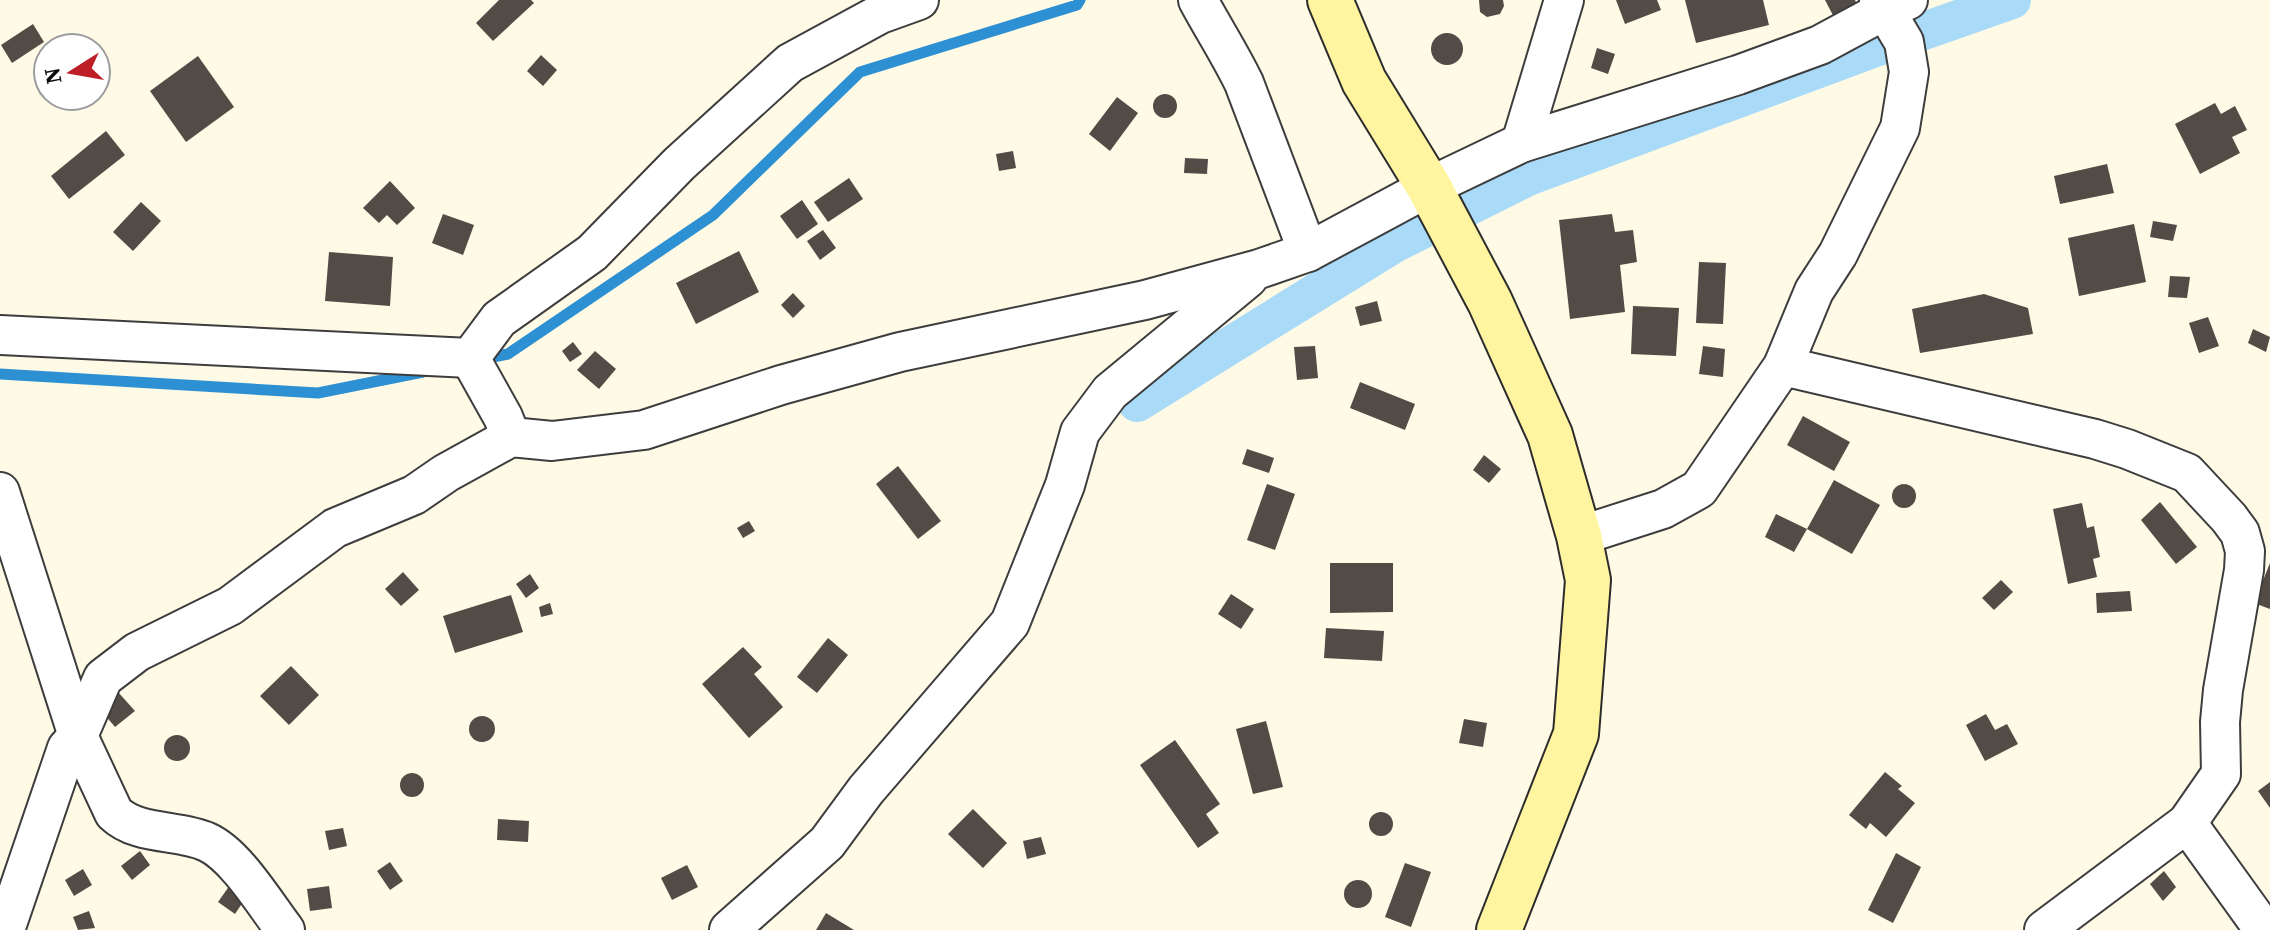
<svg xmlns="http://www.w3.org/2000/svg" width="2270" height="930" font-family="'Source Serif 4',serif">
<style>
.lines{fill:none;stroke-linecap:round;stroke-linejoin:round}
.stream{stroke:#2d90d2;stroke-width:11}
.canal{stroke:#a9dbf8;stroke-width:38}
.building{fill:#534b46}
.street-casing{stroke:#3d3d3d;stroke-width:42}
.secondary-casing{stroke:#2c2c2c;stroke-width:48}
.street{stroke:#fff;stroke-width:38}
.secondary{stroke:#fff5a1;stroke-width:44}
</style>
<rect width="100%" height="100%" fill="#fffae6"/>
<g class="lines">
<g class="stream">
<path d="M483 359 508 354 713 215 860 72 1077 5 1080 0"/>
<path d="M0 374 318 393 423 372"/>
</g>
<path class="canal" d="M1137 403 1394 244 1528 177 1870 50 2012 0"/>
</g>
<g class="building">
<path d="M499 0H531L534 3 493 41 476 23Z"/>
<path d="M1479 0H1503L1504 6 1500 14 1487 17 1480 12Z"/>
<path d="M1616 0H1657L1661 10 1625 24Z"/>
<path d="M1685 0H1763L1769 25 1696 43Z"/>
<path d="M1825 0H1855L1860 12 1837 23Z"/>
<path d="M33 24 44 42 12 63 1 45Z"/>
<circle cx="1447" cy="49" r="16"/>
<path d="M1597 48 1615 54 1608 74 1591 68Z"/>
<path d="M541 55 557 70 543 86 527 71Z"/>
<path d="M198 56 234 107 186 142 150 91Z"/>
<circle cx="1165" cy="106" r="12"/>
<path d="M1117 97 1138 113 1110 151 1089 134Z"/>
<path d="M2215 103 2221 114 2235 106 2247 130 2232 137 2240 153 2200 174 2175 124Z"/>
<path d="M106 131 125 155 69 199 51 176Z"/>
<path d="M1013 151 1016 168 999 171 996 154Z"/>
<path d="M1185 158 1208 159 1207 174 1184 173Z"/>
<path d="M2107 164 2114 193 2060 204 2054 176Z"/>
<path d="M849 178 863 199 828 222 814 202Z"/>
<path d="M390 181 415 208 397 225 387 215 379 223 363 208Z"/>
<path d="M802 200 818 224 797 239 780 216Z"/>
<path d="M141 202 161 221 133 251 113 232Z"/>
<path d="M443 214 474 225 463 255 432 243Z"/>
<path d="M1612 214 1615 232 1633 230 1637 262 1620 265 1625 312 1570 319 1559 220Z"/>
<path d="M2153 221 2177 225 2173 241 2150 237Z"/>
<path d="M2134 224 2146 282 2079 296 2068 238Z"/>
<path d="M823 230 836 248 820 260 807 241Z"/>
<path d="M739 251 759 292 696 324 676 283Z"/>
<path d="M329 252 393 257 390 306 325 301Z"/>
<path d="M1699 262 1726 263 1723 324 1696 323Z"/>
<path d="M2170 276 2190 277 2187 298 2168 297Z"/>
<path d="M793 293 805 306 793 318 781 305Z"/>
<path d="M1984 294 2028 308 2033 334 1920 353 1912 309Z"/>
<path d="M1377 301 1382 321 1360 326 1355 307Z"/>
<path d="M1633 306 1679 308 1676 356 1631 354Z"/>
<path d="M2208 317 2219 346 2199 353 2189 323Z"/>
<path d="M2253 329 2270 337 2266 352 2248 343Z"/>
<path d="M573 342 582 354 570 362 562 351Z"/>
<path d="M1315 346 1318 378 1297 380 1294 347Z"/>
<path d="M1703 346 1725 349 1723 377 1699 374Z"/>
<path d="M595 351 616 369 599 389 577 370Z"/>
<path d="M1360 382 1415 404 1405 430 1350 408Z"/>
<path d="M1803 416 1850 442 1834 471 1787 445Z"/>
<path d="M1247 449 1274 458 1269 473 1242 464Z"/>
<path d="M1484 455 1501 469 1489 483 1473 470Z"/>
<path d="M898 466 941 521 918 539 876 484Z"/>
<path d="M1834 480 1880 505 1852 554 1807 529 1794 552 1765 537 1776 514 1807 529Z"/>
<circle cx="1904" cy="496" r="12"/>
<path d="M1267 484 1295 494 1275 550 1247 540Z"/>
<path d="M2160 502 2197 547 2176 564 2141 520Z"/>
<path d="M2082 503 2087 528 2094 526 2100 557 2093 559 2097 577 2068 584 2053 509Z"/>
<path d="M749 521 755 531 743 538 737 528Z"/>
<path d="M1330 563H1393V612L1330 613Z"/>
<path d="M2270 563V609L2254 603Z"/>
<path d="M403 572 419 590 401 606 385 589Z"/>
<path d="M530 574 539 588 526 598 516 584Z"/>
<path d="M2001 580 2013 592 1994 610 1982 598Z"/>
<path d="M2130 591 2132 611 2097 613 2096 593Z"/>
<path d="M1231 594 1254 609 1241 629 1218 614Z"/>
<path d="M511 595 523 632 455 653 443 616Z"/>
<path d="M550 603 553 614 541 617 539 607Z"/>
<path d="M1326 628 1384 631 1382 661 1324 658Z"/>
<path d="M828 638 848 655 817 693 797 677Z"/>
<path d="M743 647 762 667 754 674 783 707 749 738 702 684Z"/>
<path d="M291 666 319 695 289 725 260 696Z"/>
<path d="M118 692 135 711 115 727 99 708Z"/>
<path d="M1986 714 1995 730 2007 724 2018 744 1985 761 1966 725Z"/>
<circle cx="482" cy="729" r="13"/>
<path d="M1464 719 1487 723 1483 747 1459 743Z"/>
<path d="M1266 721 1283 787 1253 794 1236 729Z"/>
<circle cx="177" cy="748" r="13"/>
<path d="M1175 740 1220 804 1206 814 1219 833 1198 848 1140 765Z"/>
<path d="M1885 772 1902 786 1898 789 1915 803 1886 837 1870 823 1866 829 1849 815Z"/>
<circle cx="412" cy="785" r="12"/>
<path d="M2270 782V808L2258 791Z"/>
<path d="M973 809 1007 843 983 868 948 834Z"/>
<circle cx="1381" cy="824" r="12"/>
<path d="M498 819 529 821 528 842 497 840Z"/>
<path d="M343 828 347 846 329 850 325 831Z"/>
<path d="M1041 837 1046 854 1027 859 1023 841Z"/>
<path d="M140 851 150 865 132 880 121 866Z"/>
<path d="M1896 853 1921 867 1893 923 1868 910Z"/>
<path d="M390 862 403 881 390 890 377 871Z"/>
<path d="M1405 863 1431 872 1411 927 1385 917Z"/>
<path d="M687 865 698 887 672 900 661 878Z"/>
<path d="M83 869 92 885 74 896 65 880Z"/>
<path d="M2164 871 2176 887 2163 901 2150 884Z"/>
<circle cx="1358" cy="894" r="14"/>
<path d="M230 885 247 896 235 914 218 902Z"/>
<path d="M329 886 332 908 310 911 307 889Z"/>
<path d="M89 911 95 928 78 930 73 917Z"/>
<path d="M826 913 854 930H816Z"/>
</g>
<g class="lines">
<defs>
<g id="street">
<path d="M1198 0C1213 28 1230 54 1244 83L1308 252"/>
<path d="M1521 143 1564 0"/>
<path d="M0 335 470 358"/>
<path d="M470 358 499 319 592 253 679 164 790 63 880 14 919 0"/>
<path d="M470 358 503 417 511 437"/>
<path d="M1783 366 2095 439 2127 449 2187 473 2229 518 2240 533 2245 551 2244 570 2223 690 2220 722 2221 774 2187 823 2044 930"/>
<path d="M0 492 78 736 114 813C138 836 178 829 207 842 236 855 265 904 285 930"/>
<path d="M1579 536 1663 509 1699 489 1783 366 1814 291 1838 254 1900 128 1909 72 1904 42 1879 0"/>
<path d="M2187 823 2264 930"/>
<path d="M5 930 67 748 78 736 103 678 137 652 230 606 335 528 414 495 446 473 511 437 552 441 644 430 781 385 900 352 1145 300 1259 269 1308 252 1429 187 1521 143 1738 75 1820 45 1885 10 1908 0"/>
<path d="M729 930 827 843 866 790 1010 623 1065 485 1080 432 1110 392 1248 278"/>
</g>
<path id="secondary" d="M1330 0 1364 81 1429 187 1490 302 1550 435 1579 536 1588 580 1576 734 1499 930"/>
</defs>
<use href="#street" class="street-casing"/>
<use href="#secondary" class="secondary-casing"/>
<use href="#street" class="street"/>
<use href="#secondary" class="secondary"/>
</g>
<g transform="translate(72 72) rotate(259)"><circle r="38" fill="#ffffff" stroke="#9d9d9d" stroke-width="2"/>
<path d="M0-6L14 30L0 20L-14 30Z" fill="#be1e25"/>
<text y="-12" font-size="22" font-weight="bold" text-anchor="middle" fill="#0a0a0a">N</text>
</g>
</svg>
